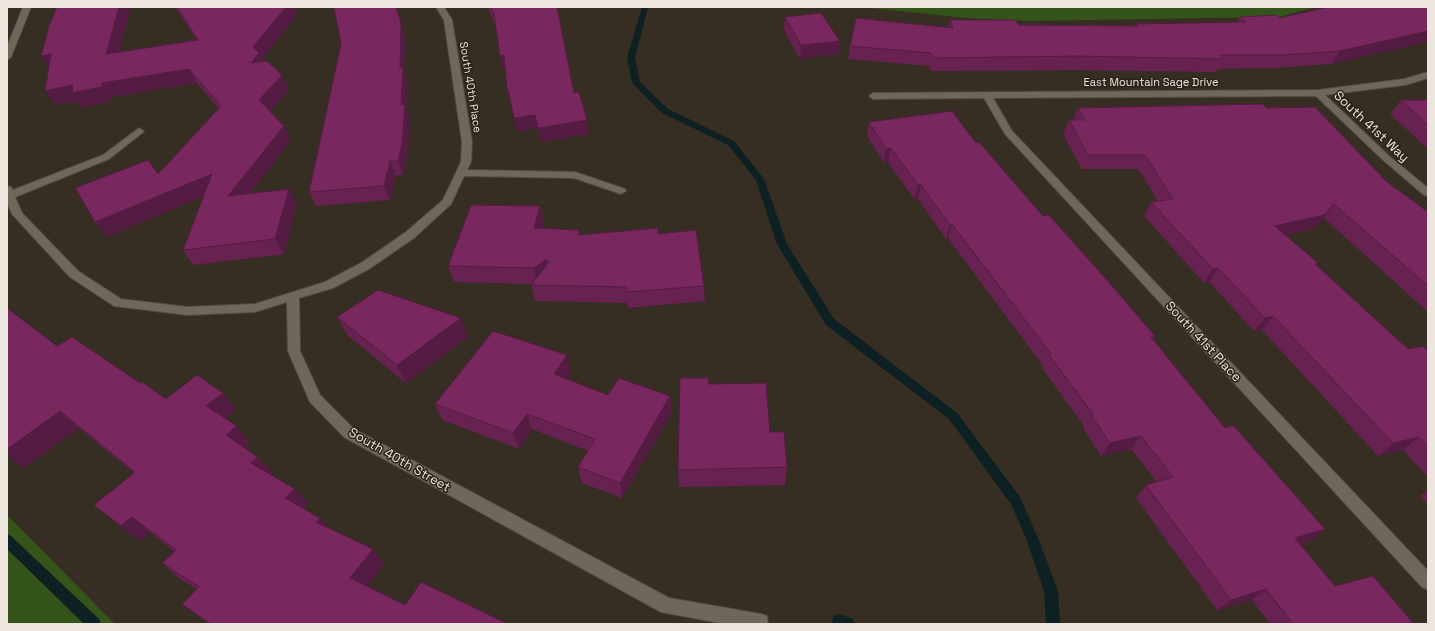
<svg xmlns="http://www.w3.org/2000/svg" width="1435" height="631" font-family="'Space Grotesk',sans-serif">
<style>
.green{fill:#345419}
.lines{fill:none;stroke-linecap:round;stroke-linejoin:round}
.stream{fill:#0d2022;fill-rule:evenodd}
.street-casing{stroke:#534b43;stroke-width:2}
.street{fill:#70675b;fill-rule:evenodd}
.wall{fill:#672251}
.shaded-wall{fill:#541c42}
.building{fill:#78285e;stroke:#541c42}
.labels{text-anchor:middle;stroke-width:3;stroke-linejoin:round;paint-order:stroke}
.far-street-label{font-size:11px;fill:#ece6df;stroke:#2b2319}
.street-label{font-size:13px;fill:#ece6df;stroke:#2b2319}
</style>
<rect width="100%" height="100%" fill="#362d23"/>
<g class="green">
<path d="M860 7H1316L1279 17 1031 21 966 18Z"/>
<path d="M7 515 115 624H7Z"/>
</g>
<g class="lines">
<g class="stream">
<path d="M642 7H648L635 58 640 82 668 109 734 141 764 179 787 244 834 319 957 413 1020 497 1038 538 1058 591 1060 624H1046L1044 591 1026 538 1011 504 949 419 826 325 777 244 756 180 728 145 662 113 632 83 627 58Z"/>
<path d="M7 534 11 536 99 619 101 624H84L7 549Z"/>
<path d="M839 614 853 619 855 624H833L832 621 834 616Z"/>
</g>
<defs>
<g id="street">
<path d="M23 7H31L11 57 7 60V47Z"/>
<path d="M436 7H444L452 20 472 142 471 162 467 170 575 172 625 189 626 191 621 194 574 178 464 176 451 204 414 238 369 269 333 288 299 298 300 351 320 395 354 429 669 598 761 614 767 616 768 624H725L661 612 344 437 310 402 288 351 287 302 255 312 187 315 114 306 70 277 12 214 7 202V186L11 187 13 190 103 155 139 128 144 131 142 133 109 159 15 197 22 213 78 271 121 299 187 307 255 304 325 282 361 263 406 232 443 200 461 162 462 142 444 20Z"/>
<path d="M1428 72V78L1405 85 1325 95 1389 156 1428 188V196L1424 195 1383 160 1316 96 993 98 1012 131 1428 571V590L1422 587 1005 134 984 98 873 99 869 96 873 93 1318 90 1404 79Z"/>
</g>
</defs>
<use href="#street" class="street-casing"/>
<use href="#street" class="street"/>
</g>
<g class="wall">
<path d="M57 7H131L119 52 197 40 175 7H294L297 15 262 59 263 61 289 90 270 111 291 140 250 193 297 203 284 254 193 265 183 250 204 196 106 237 158 174 219 109 197 83 111 97V101L82 108 77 101 55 105 49 67Z"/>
<path d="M487 7H557L574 93 589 134 541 142 538 128 517 131 511 103H510L507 89 505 69H503L495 24Z"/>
<path d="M1428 7 1331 64 1276 68 1218 69 1216 72 1074 70 931 71 929 66 848 59 850 46 948 28 950 20 1019 25 1136 26V24L1237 23 1240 17 1279 18Z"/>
<path d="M785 17 840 41 838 54 800 59 784 30Z"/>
<path d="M405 36 404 71 408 81 406 106 410 118 407 158 403 175H396L390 200 316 206 309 192Z"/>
<path d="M1401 100H1428V149L1390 114Z"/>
<path d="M1078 108H1266L1387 182 1428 212V312L1324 218 1313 229 1285 235 1318 263 1316 265 1408 349 1428 351V477L1403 450 1378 456 1262 330 1254 331 1209 282 1204 283 1144 216 1151 202 1158 201 1138 169H1082L1063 134 1069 120H1073Z"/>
<path d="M869 122 976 143 1043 216 1155 336 1153 340 1225 428 1325 529 1310 541 1300 544 1335 586 1414 624H1270L1252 600 1217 610 1136 498 1146 485 1157 482 1131 449 1101 456 1083 428 1084 426 1042 368 1043 366 948 238 946 239 918 199H914L888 162 884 163 867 136Z"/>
<path d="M540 206 544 222 542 229 579 230 580 234H658L704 286 705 301 628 308 627 303 535 301 531 285V284L454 282 448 266Z"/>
<path d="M7 308 57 346 140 383 166 399 223 393 236 410 225 419 250 443 245 448 272 473 270 474 295 489 308 504 303 509 320 518 327 527 384 564 367 586 405 605 508 624H209L182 604 197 589 179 578 162 563 174 551 150 532 139 541 94 505 134 473 79 428 24 468 7 455Z"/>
<path d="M337 317 468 337 406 383 348 336Z"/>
<path d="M571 372 566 379 608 395 670 396 672 412 622 498 582 483 578 467 588 451 532 429 519 449 442 420 435 404Z"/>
<path d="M709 384 770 432 787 467 785 485 679 487 678 470Z"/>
<path d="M1428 490V504L1420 496Z"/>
</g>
<g class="shaded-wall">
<path d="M119 7H131L115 68 106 54Z"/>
<path d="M286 7H294L297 15 262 59 266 67 251 63 253 47Z"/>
<path d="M401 23 405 36 404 71 408 81 406 106 410 118 407 158 403 175 398 161Z"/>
<path d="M1428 31V42L1331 64 1340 51Z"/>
<path d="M840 41 838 54 800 59 801 45Z"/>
<path d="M51 54V70L41 56Z"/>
<path d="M504 55 507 68 503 69 500 56Z"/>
<path d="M189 69 197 83 111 97V101L82 108 77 101 55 105 45 91 73 85 102 83Z"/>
<path d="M282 75 289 90 266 115 259 100Z"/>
<path d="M507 89H508L512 103H510Z"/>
<path d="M535 115 538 128 517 131 514 118Z"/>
<path d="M587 120 589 134 541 142 538 128Z"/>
<path d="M284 126 291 140 237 210 228 196Z"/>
<path d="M891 148 888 162 884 163 886 149Z"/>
<path d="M390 161 396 175 390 200 384 186Z"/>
<path d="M212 174 221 189 106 237 95 222Z"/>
<path d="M918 185H921L918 199H914Z"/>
<path d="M289 189 297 203 284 254 275 239Z"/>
<path d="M1334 204 1324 218 1313 229 1265 240 1275 226Z"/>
<path d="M540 206 544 222 538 244 534 228Z"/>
<path d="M952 224 948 238 946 239 950 225Z"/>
<path d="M546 259 550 275 538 284 534 268Z"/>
<path d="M1218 268 1209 282 1204 283 1213 269Z"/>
<path d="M1273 316 1262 330 1254 331 1265 318Z"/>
<path d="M461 318 468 337 406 383 397 365Z"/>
<path d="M567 355 571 372 558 391 554 374Z"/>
<path d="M223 393 236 410 220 423 206 406Z"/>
<path d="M670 396 672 412 622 498 620 483Z"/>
<path d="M60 411 79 428 24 468 7 455V449Z"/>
<path d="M527 414 532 429 519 449 513 433Z"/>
<path d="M237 426 250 443 240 452 226 435Z"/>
<path d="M1141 436 1131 449 1101 456 1110 443Z"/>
<path d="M1419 437 1403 450 1378 456 1393 443Z"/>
<path d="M258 457 272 473 264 480 251 463Z"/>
<path d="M295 489 308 504 298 514 285 498Z"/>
<path d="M132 517 150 532 139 541 121 526Z"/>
<path d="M320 518 332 534 316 522Z"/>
<path d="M1325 529 1310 541 1280 550 1295 538Z"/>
<path d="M373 549 384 564 362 593 350 578Z"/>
<path d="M1266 589 1252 600 1217 610 1231 600Z"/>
</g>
<g class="building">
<path d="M57 7H119L106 54 198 40 177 7H286L253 47 259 53 251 63 267 61 282 75 259 100 284 126 228 196 289 189 275 239 183 250 212 174 95 222 75 188 148 160 158 174 221 106 189 69 102 83V87L72 93 73 85 45 91 51 54 41 56 49 26Z"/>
<path d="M334 7H396L401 23 400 68 403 67 401 105 405 104 402 144 398 161H390L384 186 309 192 341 44Z"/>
<path d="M490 7H557L574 93 579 92 587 120 538 128 535 115 514 118 508 89H507L504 55 500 56 494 14Z"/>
<path d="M1329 7H1428V31L1340 51 1284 55H1220L1223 59 1079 56 934 58 931 53 850 46 856 18 953 28 950 20H1015L1019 25 1138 26 1136 24 1246 22 1240 17 1276 15 1279 18Z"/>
<path d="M821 13 840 41 801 45 785 17Z"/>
<path d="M1401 100H1428V125Z"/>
<path d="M1263 104 1266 108 1315 107 1387 182 1428 212V286L1334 204 1324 215 1275 226 1318 263 1315 264 1408 349 1423 346 1428 351V447L1419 437 1393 443 1273 316 1265 318 1218 268 1213 269 1151 202 1173 199 1145 155H1088L1069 120H1085L1078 108Z"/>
<path d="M952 111 976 143 979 142 1043 216 1049 215 1107 280 1155 336 1151 337 1225 428 1233 425 1325 529 1295 538 1335 586 1373 576 1414 624H1293L1266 589 1231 600 1146 485 1173 477 1141 436 1110 443 1091 415 1093 414 1049 355 1051 354 952 224 950 225 921 185H918L891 148 886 149 869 122Z"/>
<path d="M471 205 540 206 534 228 579 230 578 235 658 228V234L696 230 704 286 626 292V287L531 285 549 262 546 259 534 268 448 266Z"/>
<path d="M378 290 461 318 397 365 337 317Z"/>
<path d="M7 308 57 346 72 337 140 383 142 382 166 399 197 375 223 393 206 406 237 426 226 435 258 457 251 463 295 489 285 498 320 518 316 522 373 549 350 578 405 605 421 582 508 624H224L222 623 220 624H211L182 604 199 587 162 563 176 550 132 517 121 526 94 505 135 472 60 411 7 449Z"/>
<path d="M493 331 567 355 554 374 608 395 619 378 670 396 620 483 578 467 595 439 527 414 513 433 435 404Z"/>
<path d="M680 378H709L708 384 766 383 770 432H784L787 467 678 470Z"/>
</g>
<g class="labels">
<g class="far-street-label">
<text x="1151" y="86">East Mountain Sage Drive</text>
<text transform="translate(471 87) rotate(81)" y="4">South 40th Place</text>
</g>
<g class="street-label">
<text transform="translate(1372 126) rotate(43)" y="5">South 41st Way</text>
<text transform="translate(1204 341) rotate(47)" y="5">South 41st Place</text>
<text transform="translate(400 459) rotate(30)" y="5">South 40th Street</text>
</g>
</g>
<rect width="1435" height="631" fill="none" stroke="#ece6df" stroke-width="16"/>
</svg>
